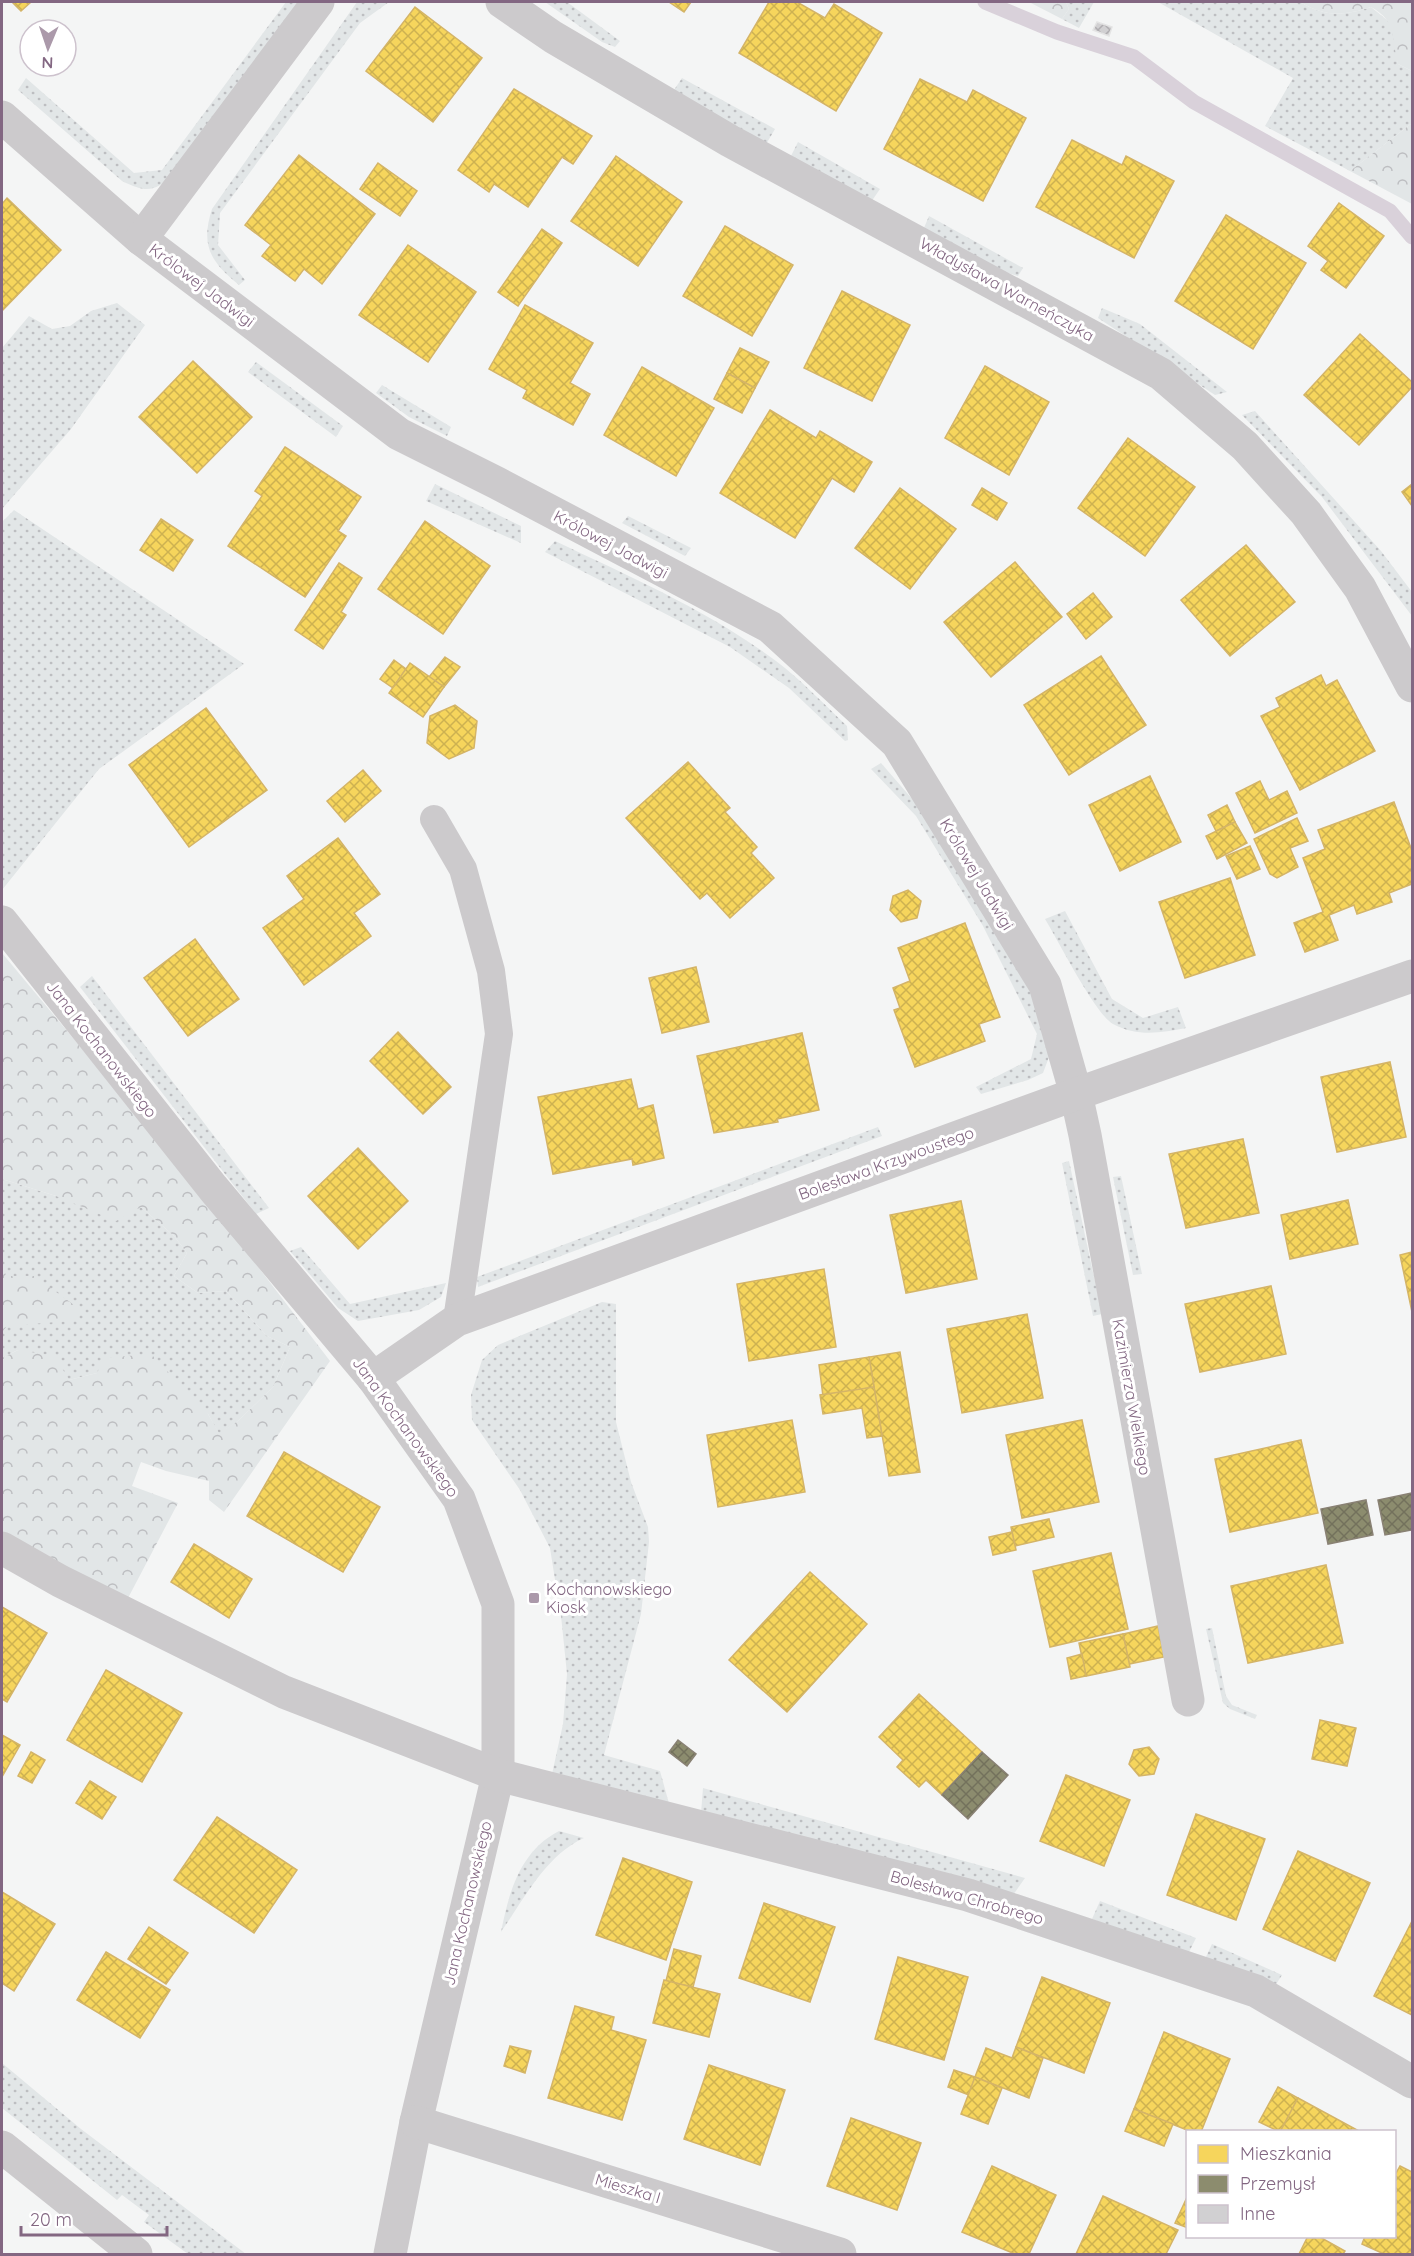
<svg xmlns="http://www.w3.org/2000/svg" width="1414" height="2256" font-family="Quicksand,sans-serif">
<style>
.grass{fill:url(#grass-dots)}
.forest{fill:url(#forest-crowns)}
.homes{fill:url(#homes-cross-hatch);stroke:#d4b467;stroke-width:1.5}
.industry{fill:url(#industry-cross-hatch);stroke:#898174;stroke-width:1.5}
.lines{fill:none;stroke-linecap:round;stroke-linejoin:round}
.stream{stroke:#d9d1da;stroke-width:15}
.building{fill:url(#building-cross-hatch);stroke:#e4e4e4;stroke-width:1.5}
.service{stroke:#cccacc;stroke-width:28}
.minor{stroke:#cccacc;stroke-width:33}
.tertiary{stroke:#cccacc;stroke-width:33}
.poi-dot{fill:#ab99aa;stroke:#fff;stroke-width:2}
.labels{text-anchor:middle;stroke-width:6;stroke-linejoin:round;paint-order:stroke}
.street-label{font-size:16px;fill:#836782;stroke:#fff}
.poi-label{font-size:16px;fill:#836782;stroke:#fff;text-anchor:start}
</style>
<defs>
<pattern id="grass-dots" width="8" height="8" patternUnits="userSpaceOnUse" patternTransform="scale(1.5)"><rect width="8" height="8" fill="#e2e6e7"/><path d="M2 2h.1M6 6h.1" fill="none" stroke="#bdbec1" stroke-width="1.8" stroke-linecap="round"/></pattern>
<pattern id="forest-crowns" width="20" height="18" patternUnits="userSpaceOnUse" patternTransform="scale(1.5)"><rect width="20" height="18" fill="#e2e6e7"/><path d="M2 6a3 3 0 1 1 6 0M12 15a3 3 0 1 1 6 0" fill="none" stroke="#bdbec1"/></pattern>
<pattern id="homes-cross-hatch" width="8" height="8" patternUnits="userSpaceOnUse" patternTransform="scale(1.5)"><rect width="8" height="8" fill="#f6d55c"/><path d="M0 0l8 8M0 8l8-8" fill="none" stroke="#cdb151"/></pattern>
<pattern id="industry-cross-hatch" width="8" height="8" patternUnits="userSpaceOnUse" patternTransform="scale(1.5)"><rect width="8" height="8" fill="#8c8c6e"/><path d="M0 0l8 8M0 8l8-8" fill="none" stroke="#73715c"/></pattern>
<pattern id="building-cross-hatch" width="8" height="8" patternUnits="userSpaceOnUse" patternTransform="scale(1.5)"><rect width="8" height="8" fill="#d1d0d2"/><path d="M0 0l8 8M0 8l8-8" fill="none" stroke="#afadb0"/></pattern>
</defs>
<rect width="100%" height="100%" fill="#f4f5f5"/>
<g class="grass">
<path d="M286 2H299L176 174C153 191 149 194 122 181L18 90 26 78 134 173 162 170Z"/>
<path d="M357 2H389L360 23 220 213 218 245 245 280 239 285C211 262 200 246 212 209Z"/>
<path d="M545 2H567L620 41 615 47 602 42Z"/>
<path d="M1066 2H1094L1079 28 1062 19 1069 9Z"/>
<path d="M1158 2H1300C1325 17 1344 16 1371 7L1392 24 1398 64 1412 71V123L1350 171 1265 126 1293 78Z"/>
<path d="M682 78 775 129 765 146 674 90Z"/>
<path d="M798 142 880 189 869 205 789 160Z"/>
<path d="M929 216 1023 268 1018 276 976 264 921 235Z"/>
<path d="M117 303 145 325 71 429 2 509V348L29 316 52 329 70 326 91 311Z"/>
<path d="M1102 308 1140 324 1227 392 1215 395 1098 318Z"/>
<path d="M256 362 343 426 336 437 248 372Z"/>
<path d="M382 385 451 427 447 436 409 417 376 393Z"/>
<path d="M1255 411 1381 551 1412 592V616L1322 497 1242 415Z"/>
<path d="M435 484 521 526V543L426 501Z"/>
<path d="M14 510 244 664 99 769 2 890V522Z"/>
<path d="M628 516 691 548 685 556 622 523Z"/>
<path d="M555 541C631 577 709 611 776 661 801 680 824 704 847 726L848 740 845 741 789 688 730 647 545 552Z"/>
<path d="M881 763 920 808 1041 1009 1049 1057 1043 1073 1028 1080 981 1094 976 1087 1031 1059 1037 1034 983 926 916 816 871 769Z"/>
<path d="M1065 911 1112 999 1143 1018 1178 1007 1186 1028C1161 1033 1137 1037 1113 1024 1095 1014 1058 940 1045 919Z"/>
<path d="M92 976 269 1208 256 1214 80 987Z"/>
<path d="M878 1127 882 1136 478 1287 477 1277Z"/>
<path d="M1069 1161 1102 1314 1093 1316 1062 1163Z"/>
<path d="M1121 1176 1142 1274 1133 1275 1113 1177Z"/>
<path d="M2 1179 56 1196 141 1207 174 1236 187 1253 174 1276 198 1293 226 1291 267 1336 290 1347 273 1387 238 1421 219 1434 208 1414 97 1373 69 1380 18 1350 2 1358Z"/>
<path d="M301 1247 350 1304 446 1283 441 1297 419 1310 358 1321 338 1308 290 1251Z"/>
<path d="M602 1302 616 1304V1422L631 1482 648 1527 649 1542 641 1614 604 1755 660 1771 670 1807 552 1774 563 1724 567 1674 560 1606 572 1605 571 1584 556 1586 550 1548 520 1490 472 1420 471 1395 482 1360 498 1345Z"/>
<path d="M1212 1628 1226 1696 1232 1705 1257 1715 1255 1719 1230 1709 1223 1703 1206 1629Z"/>
<path d="M703 1788 1025 1878 1013 1895 701 1813Z"/>
<path d="M559 1831 584 1838C546 1855 524 1899 501 1932 509 1892 520 1851 559 1831Z"/>
<path d="M1100 1901 1196 1938 1187 1956 1092 1919Z"/>
<path d="M1212 1944 1282 1975 1271 1992 1204 1961Z"/>
<path d="M2 2063 81 2129 246 2254H188L144 2222 149 2215 122 2195 117 2200 2 2108Z"/>
</g>
<g class="forest">
<path d="M1029 2H1066L1069 9 1062 19Z"/>
<path d="M1300 2H1412V71L1398 64C1391 38 1398 22 1371 7 1344 16 1325 17 1300 2Z"/>
<path d="M1412 123V204L1350 171Z"/>
<path d="M2 953 194 1183 330 1361 224 1512 209 1500V1481L166 1471 141 1462 132 1486 178 1503 127 1600 2 1533V1358L18 1350 55 1356 69 1380 97 1373 104 1358 151 1354 208 1414 219 1433 238 1421 273 1387 290 1347 267 1336 226 1291 198 1293 174 1276 187 1253 174 1236 141 1207 116 1221 56 1196 2 1179Z"/>
<path d="M2 1259 6 1276H34L81 1310 69 1321 7 1326 2 1332Z"/>
</g>
<g class="homes">
<path d="M12 2H31L21 11Z"/>
<path d="M669 2H691L684 12Z"/>
<path d="M769 2H797L825 18 834 4 882 33 836 111 739 53Z"/>
<path d="M415 7 482 58 433 122 366 71Z"/>
<path d="M920 79 967 102 973 90 1026 118 983 201 884 149Z"/>
<path d="M514 89 592 136 573 164 562 157 528 207 494 184 489 192 458 170Z"/>
<path d="M1072 140 1122 165 1126 156 1174 181 1134 258 1036 207Z"/>
<path d="M299 155 375 214 322 284 304 269 295 281 262 256 271 245 245 225Z"/>
<path d="M616 156 682 202 638 266 571 221Z"/>
<path d="M378 163 417 191 400 216 360 189Z"/>
<path d="M7 198 61 250 2 311V204Z"/>
<path d="M1339 203 1384 236 1346 288 1321 270 1328 261 1308 246Z"/>
<path d="M1226 215 1306 263 1253 349 1175 301Z"/>
<path d="M725 226 793 265 752 336 683 296Z"/>
<path d="M542 229 562 243 518 306 498 292Z"/>
<path d="M408 245 476 292 428 362 359 315Z"/>
<path d="M842 291 910 325 872 401 804 368Z"/>
<path d="M525 305 593 343 570 383 590 394 573 425 523 398 527 390 489 369Z"/>
<path d="M1360 334 1412 382V387L1359 445 1304 395Z"/>
<path d="M740 348 769 362 755 388 727 373Z"/>
<path d="M193 361 252 417 197 473 139 417Z"/>
<path d="M985 366 1049 402 1009 475 945 438Z"/>
<path d="M642 367 714 408 676 476 604 435Z"/>
<path d="M727 373 755 388 742 413 714 399Z"/>
<path d="M770 410 816 438 820 431 872 462 854 492 832 478 795 538 720 493Z"/>
<path d="M1128 438 1195 487 1145 556 1078 508Z"/>
<path d="M285 447 361 497 338 531 346 536 305 597 228 546 262 496 255 491Z"/>
<path d="M1412 484V506L1402 492Z"/>
<path d="M900 488 956 529 910 589 855 548Z"/>
<path d="M982 488 1007 503 997 520 972 505Z"/>
<path d="M161 519 193 540 173 571 140 550Z"/>
<path d="M425 521 490 566 443 634 378 589Z"/>
<path d="M1246 545 1295 602 1230 656 1181 600Z"/>
<path d="M1015 562 1062 617 991 677 944 622Z"/>
<path d="M339 563 362 578 341 612 346 615 323 649 295 630Z"/>
<path d="M1093 593 1112 617 1086 639 1067 614Z"/>
<path d="M1101 656 1146 725 1069 775 1024 705Z"/>
<path d="M445 657 460 667 444 687 429 677Z"/>
<path d="M394 660 406 669 393 688 380 679Z"/>
<path d="M410 663 444 687 423 717 389 693Z"/>
<path d="M1321 675 1326 686 1337 680 1375 751 1300 790 1261 716 1280 707 1276 698Z"/>
<path d="M455 705 477 721 474 748 449 759 427 743 430 716Z"/>
<path d="M206 708 267 790 189 847 129 765Z"/>
<path d="M688 762 730 808 725 812 757 847 751 853 774 878 730 918 707 893 700 899 626 818Z"/>
<path d="M363 770 381 791 345 822 327 801Z"/>
<path d="M1150 776 1181 842 1120 871 1089 805Z"/>
<path d="M1260 781 1269 800 1287 791 1297 813 1255 833 1236 793Z"/>
<path d="M1394 802 1412 851V884L1389 893 1392 902 1357 914 1354 905 1329 915 1338 940 1305 952 1294 923 1323 912 1303 858 1325 849 1318 830Z"/>
<path d="M1227 805 1235 822 1216 831 1208 815Z"/>
<path d="M1297 818 1308 841 1290 848 1298 867 1277 878 1270 874 1254 839Z"/>
<path d="M1235 822 1247 843 1217 859 1206 836Z"/>
<path d="M338 838 380 894 354 913 371 936 304 985 263 928 304 899 287 876Z"/>
<path d="M1250 846 1260 869 1237 879 1226 856Z"/>
<path d="M1230 878 1255 955 1185 978 1159 902Z"/>
<path d="M908 890 921 901 917 918 901 922 890 910 893 896Z"/>
<path d="M965 923 1000 1017 979 1024 985 1041 915 1067 894 1010 900 1008 893 988 910 981 898 948Z"/>
<path d="M195 939 239 999 188 1036 144 978Z"/>
<path d="M696 967 709 1022 662 1033 649 978Z"/>
<path d="M398 1032 451 1087 423 1114 370 1061Z"/>
<path d="M802 1033 819 1110 777 1119 778 1122 714 1133 697 1056Z"/>
<path d="M1390 1062 1406 1137 1337 1152 1321 1077Z"/>
<path d="M631 1079 638 1109 653 1105 664 1158 633 1165 632 1159 553 1174 538 1097Z"/>
<path d="M1243 1139 1259 1213 1186 1228 1169 1154Z"/>
<path d="M358 1148 408 1201 358 1249 308 1196Z"/>
<path d="M1348 1200 1358 1244 1290 1259 1281 1215Z"/>
<path d="M961 1201 977 1279 906 1293 890 1215Z"/>
<path d="M1412 1252V1312L1400 1255Z"/>
<path d="M824 1269 836 1347 749 1361 737 1284Z"/>
<path d="M1271 1286 1286 1354 1200 1372 1185 1304Z"/>
<path d="M1027 1314 1043 1398 962 1413 947 1329Z"/>
<path d="M900 1352 920 1472 889 1476 869 1357Z"/>
<path d="M869 1357 874 1387 823 1396 819 1365Z"/>
<path d="M874 1387 882 1436 867 1438 862 1408 823 1414 820 1395Z"/>
<path d="M792 1420 805 1492 718 1507 707 1435Z"/>
<path d="M1082 1420 1099 1502 1022 1518 1006 1435Z"/>
<path d="M1301 1440 1318 1513 1230 1532 1215 1459Z"/>
<path d="M284 1452 380 1507 343 1572 247 1516Z"/>
<path d="M1049 1519 1054 1537 1015 1546 1011 1527Z"/>
<path d="M1012 1532 1016 1550 993 1555 989 1537Z"/>
<path d="M194 1544 252 1579 229 1618 171 1582Z"/>
<path d="M1111 1553 1128 1629 1050 1647 1033 1571Z"/>
<path d="M1326 1565 1343 1643 1248 1663 1231 1586Z"/>
<path d="M810 1572 867 1624 787 1712 729 1660Z"/>
<path d="M2 1607 47 1633 7 1702 2 1699Z"/>
<path d="M1158 1626 1164 1657 1129 1664 1123 1634Z"/>
<path d="M1123 1634 1130 1667 1086 1676 1079 1643Z"/>
<path d="M1082 1654 1086 1676 1071 1679 1067 1658Z"/>
<path d="M106 1670 182 1713 142 1782 67 1740Z"/>
<path d="M919 1694 982 1752 942 1795 926 1780 919 1787 897 1767 903 1760 879 1737Z"/>
<path d="M1320 1720 1356 1728 1347 1766 1312 1759Z"/>
<path d="M2 1735 20 1745 2 1777Z"/>
<path d="M1149 1747 1159 1759 1154 1774 1139 1776 1129 1764 1134 1750Z"/>
<path d="M31 1752 45 1760 32 1783 18 1776Z"/>
<path d="M1066 1775 1130 1800 1104 1866 1040 1841Z"/>
<path d="M90 1781 116 1797 102 1819 76 1803Z"/>
<path d="M1196 1814 1265 1839 1236 1920 1167 1895Z"/>
<path d="M217 1817 297 1870 254 1933 174 1880Z"/>
<path d="M1298 1851 1370 1883 1335 1961 1263 1929Z"/>
<path d="M623 1858 692 1882 666 1960 596 1935Z"/>
<path d="M2 1892 55 1924 14 1991 2 1983Z"/>
<path d="M764 1903 835 1927 810 2002 739 1978Z"/>
<path d="M1412 1921V2015L1374 1996Z"/>
<path d="M149 1927 188 1953 166 1984 128 1959Z"/>
<path d="M674 1949 701 1956 693 1987 666 1981Z"/>
<path d="M106 1952 170 1990 140 2038 77 2000Z"/>
<path d="M898 1957 968 1977 944 2060 875 2039Z"/>
<path d="M1042 1977 1110 2003 1084 2073 1016 2047Z"/>
<path d="M664 1980 720 1994 709 2037 653 2023Z"/>
<path d="M575 2006 614 2017 611 2030 646 2040 622 2120 548 2098Z"/>
<path d="M1164 2032 1230 2059 1201 2132H1192L1134 2109Z"/>
<path d="M510 2046 531 2051 525 2073 504 2066Z"/>
<path d="M1016 2047 1043 2058 1029 2098 975 2077 986 2048 1012 2058Z"/>
<path d="M709 2065 785 2090 760 2165 684 2139Z"/>
<path d="M954 2070 975 2077 969 2095 948 2087Z"/>
<path d="M975 2077 1002 2088 988 2124 961 2114Z"/>
<path d="M1278 2087 1298 2098 1280 2132 1259 2122Z"/>
<path d="M1298 2098 1359 2131 1280 2132Z"/>
<path d="M1134 2109 1173 2124 1164 2146 1125 2131Z"/>
<path d="M851 2118 921 2143 897 2210 827 2186Z"/>
<path d="M992 2166 1056 2195 1029 2254H1015L962 2232Z"/>
<path d="M1400 2166 1412 2172V2254H1384L1362 2244 1365 2236H1394V2177Z"/>
<path d="M1188 2195V2228L1175 2223Z"/>
<path d="M1103 2196 1178 2230 1166 2254H1076Z"/>
<path d="M1308 2236H1318L1345 2251 1343 2254H1299Z"/>
</g>
<g class="industry">
<path d="M1412 1493V1530L1385 1535 1378 1500Z"/>
<path d="M1366 1500 1373 1535 1328 1544 1321 1509Z"/>
<path d="M678 1740 696 1754 687 1766 669 1752Z"/>
<path d="M982 1752 1008 1775 968 1819 942 1795Z"/>
</g>
<g class="lines">
<path class="stream" d="M985 2 1057 32 1134 57 1194 102 1390 211 1412 237"/>
</g>
<path class="building" d="M1097 22 1112 27 1109 36 1093 30Z"/>
<g class="lines">
<path class="service" d="M434 819 463 869 491 971 499 1034 457 1320"/>
<g class="minor">
<path d="M502 2 553 37 730 141 1161 374 1245 446 1306 513 1360 588 1412 686"/>
<path d="M2 117 141 239 399 434 497 483 770 627 897 743 1045 985 1076 1094 1085 1135 1188 1700"/>
<path d="M141 239 318 2"/>
<path d="M2 922 213 1188 373 1378 459 1499 498 1604V1775L416 2122 390 2254"/>
<path d="M373 1378 457 1320 1076 1094 1412 976"/>
<path d="M2 1548 60 1581 284 1692 498 1775 968 1895 1256 1991 1412 2082"/>
<path d="M416 2122 840 2254"/>
</g>
<path class="tertiary" d="M2 2147 136 2254"/>
</g>
<rect class="poi-dot" x="528" y="1592" width="12" height="12" rx="3"/>
<g class="labels">
<g class="street-label">
<text transform="translate(202 285) rotate(37)" y="6">Królowej Jadwigi</text>
<text transform="translate(1007 289) rotate(29)" y="6">Władysława Warneńczyka</text>
<text transform="translate(611 544) rotate(28)" y="6">Królowej Jadwigi</text>
<text transform="translate(977 874) rotate(59)" y="6">Królowej Jadwigi</text>
<text transform="translate(102 1049) rotate(52)" y="6">Jana Kochanowskiego</text>
<text transform="translate(886 1163) rotate(-20)" y="6">Bolesława Krzywoustego</text>
<text transform="translate(1132 1397) rotate(80)" y="6">Kazimierza Wielkiego</text>
<text transform="translate(406 1427) rotate(54)" y="6">Jana Kochanowskiego</text>
<text transform="translate(967 1897) rotate(16)" y="6">Bolesława Chrobrego</text>
<text transform="translate(467 1903) rotate(-77)" y="6">Jana Kochanowskiego</text>
<text transform="translate(628 2188) rotate(17)" y="6">Mieszka I</text>
</g>
<g class="poi-label">
<text x="546" y="1595">Kochanowskiego<tspan x="546" dy="18">Kiosk</tspan></text>
</g>
</g>
<rect width="1414" height="2256" fill="none" stroke="#836782" stroke-width="6"/>
<rect x="1186" y="2130" width="210" height="108" fill="#ffffff" stroke="#cdc2cd" stroke-width="1.5"/>
<rect x="1198" y="2145" width="30" height="18" fill="#f6d55c" stroke="#cdc2cd" stroke-width="1.5"/>
<text x="1240" y="2160" font-size="18" fill="#836782">Mieszkania</text>
<rect x="1198" y="2175" width="30" height="18" fill="#8c8c6e" stroke="#cdc2cd" stroke-width="1.5"/>
<text x="1240" y="2190" font-size="18" fill="#836782">Przemysł</text>
<rect x="1198" y="2205" width="30" height="18" fill="#d1d0d2" stroke="#cdc2cd" stroke-width="1.5"/>
<text x="1240" y="2220" font-size="18" fill="#836782">Inne</text>
<g transform="translate(48 48) rotate(182)"><circle r="28" fill="#ffffff" stroke="#cdc2cd" stroke-width="1.5"/>
<path d="M0-4.5L10 22L0 15L-10 22Z" fill="#ab99aa"/>
<text y="-9" font-size="16" font-weight="bold" text-anchor="middle" fill="#836782">N</text>
</g>
<path d="M21 2226v9h146v-9" fill="none" stroke="#836782" stroke-width="3"/>
<text x="30" y="2226" font-size="18" fill="#836782" stroke="#ffffff" stroke-width="4.5" paint-order="stroke">20 m</text>
</svg>
